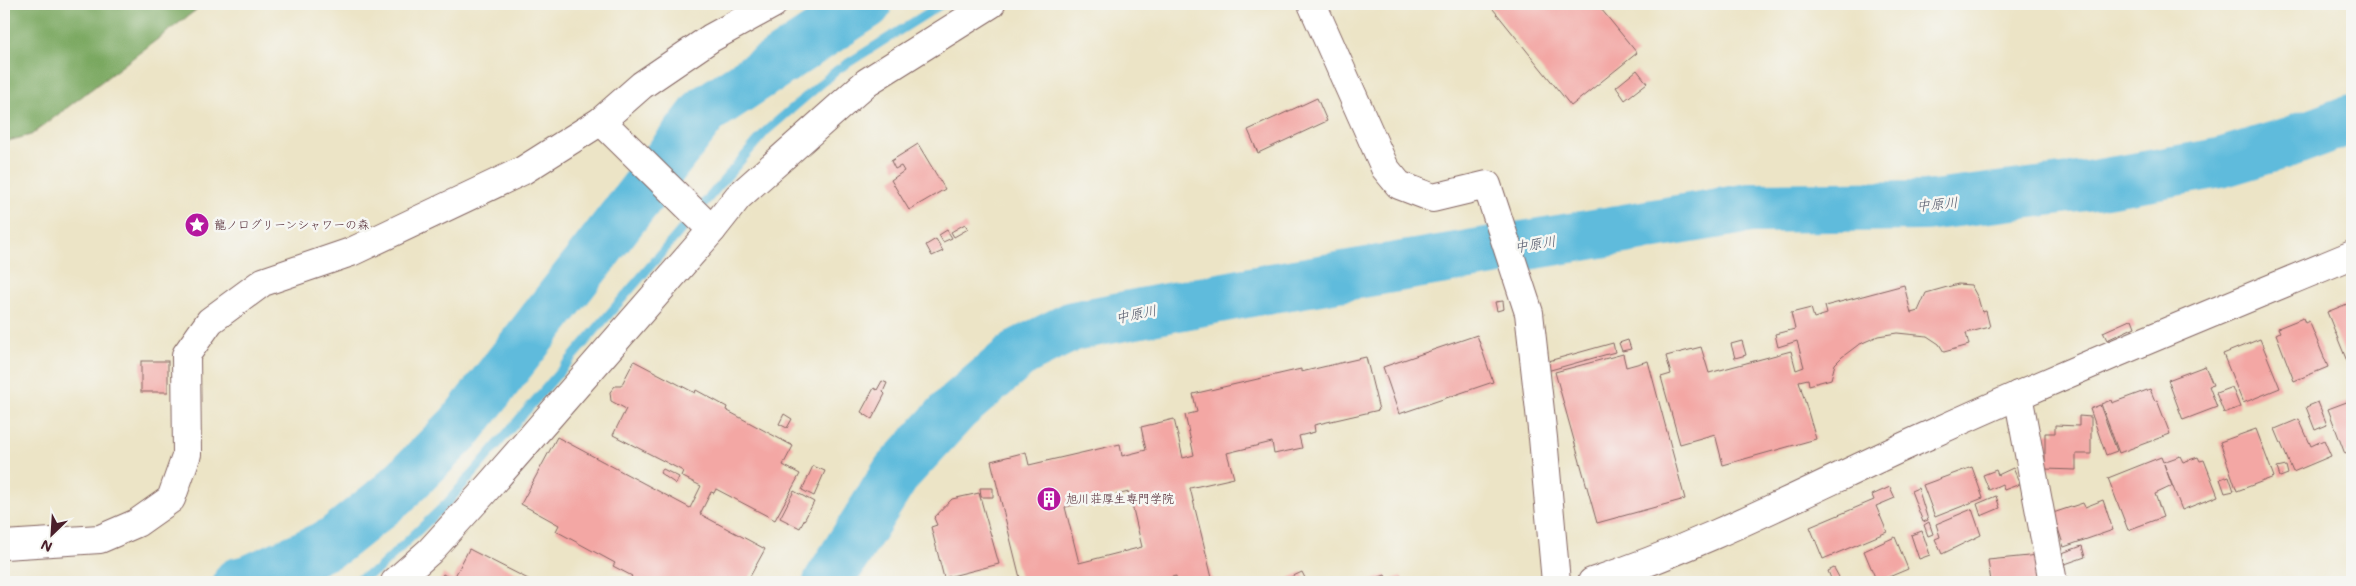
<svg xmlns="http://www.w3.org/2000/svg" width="2356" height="586" font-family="Mali,'Klee One',sans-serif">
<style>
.forest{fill:#7aa861;stroke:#626446}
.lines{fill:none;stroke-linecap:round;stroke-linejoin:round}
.stream{stroke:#5ebbdc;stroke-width:9}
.river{stroke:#5ebbdc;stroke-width:50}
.building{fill:#f3a7a4;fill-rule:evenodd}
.street-casing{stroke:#836461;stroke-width:30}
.secondary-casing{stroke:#836461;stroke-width:30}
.street{stroke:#fff;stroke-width:28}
.secondary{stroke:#fff;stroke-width:28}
.labels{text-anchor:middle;stroke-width:5;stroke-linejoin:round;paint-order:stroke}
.poi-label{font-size:12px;fill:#4a1f2b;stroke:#f6f6f2;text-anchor:start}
.water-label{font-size:14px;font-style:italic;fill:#515669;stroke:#f6f6f2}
</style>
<rect width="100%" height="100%" fill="#f6f6f2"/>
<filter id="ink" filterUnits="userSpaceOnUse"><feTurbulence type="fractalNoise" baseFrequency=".02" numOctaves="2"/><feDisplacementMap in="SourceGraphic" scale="10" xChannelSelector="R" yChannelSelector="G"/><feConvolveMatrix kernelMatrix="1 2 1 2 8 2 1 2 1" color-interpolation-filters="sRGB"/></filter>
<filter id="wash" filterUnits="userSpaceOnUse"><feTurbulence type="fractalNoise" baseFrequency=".0096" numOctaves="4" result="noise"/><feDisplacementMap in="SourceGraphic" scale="20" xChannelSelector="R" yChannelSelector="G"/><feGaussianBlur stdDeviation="1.12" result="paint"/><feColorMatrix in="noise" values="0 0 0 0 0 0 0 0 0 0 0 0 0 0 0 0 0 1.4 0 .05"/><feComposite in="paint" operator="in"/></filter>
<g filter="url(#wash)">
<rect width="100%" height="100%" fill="#ece4c6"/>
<path class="forest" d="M4 4H204L31 135 4 142Z"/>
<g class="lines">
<path class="stream" d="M353 582 377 570 448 502 766 131 837 70 942 4"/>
<g class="river">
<path d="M238 582 249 580 333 542 393 494 460 427 706 110 867 4"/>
<path d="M828 582 897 472 956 408 1021 352 1073 326 1272 288 1750 208 1925 206 2094 185 2220 163 2293 141 2352 119"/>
</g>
</g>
<g id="blocks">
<g class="building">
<path d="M1489 4H1597L1637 53 1571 106Z"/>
<path d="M1637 70 1647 83 1625 100 1616 87Z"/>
<path d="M1317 98 1327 121 1258 153 1248 130Z"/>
<path d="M918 144 945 189 909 210 891 180 904 171 901 166 895 169 891 161Z"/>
<path d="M965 224 968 229 954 237 951 232Z"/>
<path d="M947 230 952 238 943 242 939 235Z"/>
<path d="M936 239 943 251 932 256 926 245Z"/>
<path d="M1958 284 1971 285 1978 298 1982 312 1986 311 1990 327 1966 333 1969 345 1944 352 1939 344 1927 336 1897 333 1878 336 1858 345 1842 357 1835 364 1831 379 1809 385 1808 379 1799 381 1816 439 1723 465 1715 434 1680 444 1661 377 1671 374 1666 356 1701 347 1709 373 1791 351 1796 370 1804 367 1797 341 1778 347 1775 334 1795 329 1791 313 1811 308 1814 318 1827 314 1825 306 1904 285 1911 313 1918 311 1926 293Z"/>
<path d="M1503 301 1504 309 1497 311 1495 302Z"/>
<path d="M2352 302V365L2349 366 2327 312Z"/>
<path d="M2303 318 2305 323 2309 321 2328 367 2294 381 2276 334 2280 332 2278 328Z"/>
<path d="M2132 319 2135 327 2107 340 2103 332Z"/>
<path d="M1477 335 1493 382 1399 414 1383 367Z"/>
<path d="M2260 339 2280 388 2243 403 2223 354Z"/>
<path d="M1628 340 1631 349 1622 351 1619 343Z"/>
<path d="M1742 341 1746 355 1735 358 1731 344Z"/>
<path d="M1613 343 1615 352 1547 371 1545 362Z"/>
<path d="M1623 354 1626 367 1648 361 1685 499 1597 523 1555 372Z"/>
<path d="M1366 357 1379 410 1314 425 1315 432 1299 436 1302 448 1274 454 1272 442 1227 453 1234 478 1190 488 1213 582H1177L1176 576 1151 582H1021L991 461 1026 452 1029 465 1120 444 1122 456 1146 450 1141 427 1174 419 1183 458 1194 455 1185 415 1197 412 1193 394 1301 369V372ZM1129 492 1142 547 1079 563 1065 507Z"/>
<rect x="141" y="361" width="27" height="31"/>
<path d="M634 361 695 393 696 390 727 407 726 410 793 446 783 465 800 474 775 520 716 489 714 493 711 492 700 514 765 549 747 582H628L632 576 613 566 615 563 556 531 559 525 521 504 557 437 690 508 701 486 681 476 683 471 613 435 626 409 611 401 610 392 615 386H621Z"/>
<path d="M2205 366 2213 385 2209 386 2217 407 2183 420 2168 380Z"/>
<path d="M882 381 887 383 883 392 885 394 872 419 861 412 874 388 877 390Z"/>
<path d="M2232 387 2240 407 2224 413 2216 393Z"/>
<path d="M2150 389 2155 401 2157 400 2170 434 2119 453 2101 404 2111 400 2112 403Z"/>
<path d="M2352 400V451L2345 454 2328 409Z"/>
<path d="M2318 402 2327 425 2315 430 2306 407Z"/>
<path d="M2100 405 2117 451 2106 455 2090 409Z"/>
<path d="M784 414 792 419 787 428 779 424Z"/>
<path d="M2079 416 2091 417V454H2076V470L2045 469V433H2055V425L2079 426Z"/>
<path d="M2299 419 2311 446 2324 440 2331 456 2293 472 2275 429Z"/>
<path d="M2256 429 2274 477 2237 491 2220 442Z"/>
<path d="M2180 456 2183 462 2198 457 2200 461 2204 460 2218 496 2182 510 2164 464 2172 486 2155 494 2163 517 2128 530 2108 478 2161 457 2163 462Z"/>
<path d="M813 466 825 471 814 496 802 490Z"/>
<path d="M2286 466 2288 474 2280 477 2277 468Z"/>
<path d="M1972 467 1983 498 1935 517 1923 485Z"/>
<path d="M2013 468 2020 484 2004 490 2002 484 1989 490 1983 475 1996 470 1998 475Z"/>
<path d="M663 469 679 477 676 484 660 473Z"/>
<path d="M2229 476 2234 491 2225 493 2220 479Z"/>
<path d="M1890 487 1895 498 1876 506 1887 532 1823 559 1810 527 1874 500 1872 495Z"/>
<path d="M980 488H993V497H981Z"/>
<path d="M1918 488 1928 520 1923 522 1911 491Z"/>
<path d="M794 491 814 502 800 528 780 518Z"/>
<path d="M979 493 999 564 944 578 931 527 937 525 934 518 952 499Z"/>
<path d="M1996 496 2000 508 1981 516 1977 504Z"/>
<path d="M2103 500 2113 530 2064 547 2053 513 2083 503 2085 507Z"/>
<path d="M1972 509 1981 535 1942 554 1935 539 1940 537 1936 524Z"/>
<path d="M1929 522 1933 534 1928 536 1924 525Z"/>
<path d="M1922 531 1930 555 1919 559 1911 535Z"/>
<path d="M1895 537 1908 569 1877 582 1864 551Z"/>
<path d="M2082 546 2085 557 2065 564 2062 553Z"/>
<path d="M469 549 534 582H439L443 574 453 580Z"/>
<path d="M2039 555 2042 577 2034 579V582H1991L1988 560Z"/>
<path d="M1834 568 1839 577 1832 581 1828 571Z"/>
<path d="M1302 572 1306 580 1292 582 1289 578Z"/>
<path d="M1385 575 1387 581 1401 576 1404 582H1367Z"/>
</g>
</g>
</g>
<g filter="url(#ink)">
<use href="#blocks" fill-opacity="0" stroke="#836461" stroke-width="1"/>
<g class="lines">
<defs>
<g id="street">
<path d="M1312 4 1385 168 1399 185 1433 198 1487 185 1529 313 1543 438 1556 582"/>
<path d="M601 121 712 230"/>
<path d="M2018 395 2053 582"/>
<path d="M4 545 100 539 137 523 171 499 187 454 186 355 210 321 263 282 351 252 522 171 601 121 642 85 711 38 773 4"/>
<path d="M395 582 430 551 482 494 712 230 738 197 867 82 991 4"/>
</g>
<path id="secondary" d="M1592 582C1710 543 1814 487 1927 436 2067 372 2210 314 2352 255"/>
</defs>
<use href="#street" class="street-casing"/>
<use href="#secondary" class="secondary-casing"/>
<use href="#street" class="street"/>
<use href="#secondary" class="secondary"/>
</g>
</g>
<defs>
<symbol id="sight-disc" viewBox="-11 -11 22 22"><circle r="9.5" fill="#b5179e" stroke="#f6f6f2"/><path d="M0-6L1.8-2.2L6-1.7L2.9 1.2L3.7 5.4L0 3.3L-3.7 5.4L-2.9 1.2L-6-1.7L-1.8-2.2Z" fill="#fff"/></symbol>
<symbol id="building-disc" viewBox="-11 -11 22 22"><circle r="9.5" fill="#b5179e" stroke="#f6f6f2"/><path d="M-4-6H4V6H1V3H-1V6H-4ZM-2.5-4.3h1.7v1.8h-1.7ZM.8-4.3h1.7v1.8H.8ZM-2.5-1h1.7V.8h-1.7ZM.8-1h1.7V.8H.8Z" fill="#fff"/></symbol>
</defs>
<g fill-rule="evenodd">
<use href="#sight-disc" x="183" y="211" width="28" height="28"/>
<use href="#building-disc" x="1035" y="485" width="28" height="28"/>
</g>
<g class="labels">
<g class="poi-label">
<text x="214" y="229">龍ノ口グリーンシャワーの森</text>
<text x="1066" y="503">旭川荘厚生専門学院</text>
</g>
<g class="water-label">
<text transform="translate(1937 204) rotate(-5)" y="5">中原川</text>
<text transform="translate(1535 244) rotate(-9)" y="5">中原川</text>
<text transform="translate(1136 314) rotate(-11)" y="5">中原川</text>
</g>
</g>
<rect width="2356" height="586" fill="none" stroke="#f6f6f2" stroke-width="20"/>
<g transform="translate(52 534) rotate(205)" stroke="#f6f6f2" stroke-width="4" paint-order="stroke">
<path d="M0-4L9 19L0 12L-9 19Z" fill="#4a1f2b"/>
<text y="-8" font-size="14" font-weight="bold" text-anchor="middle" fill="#4a1f2b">N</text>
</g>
</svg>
